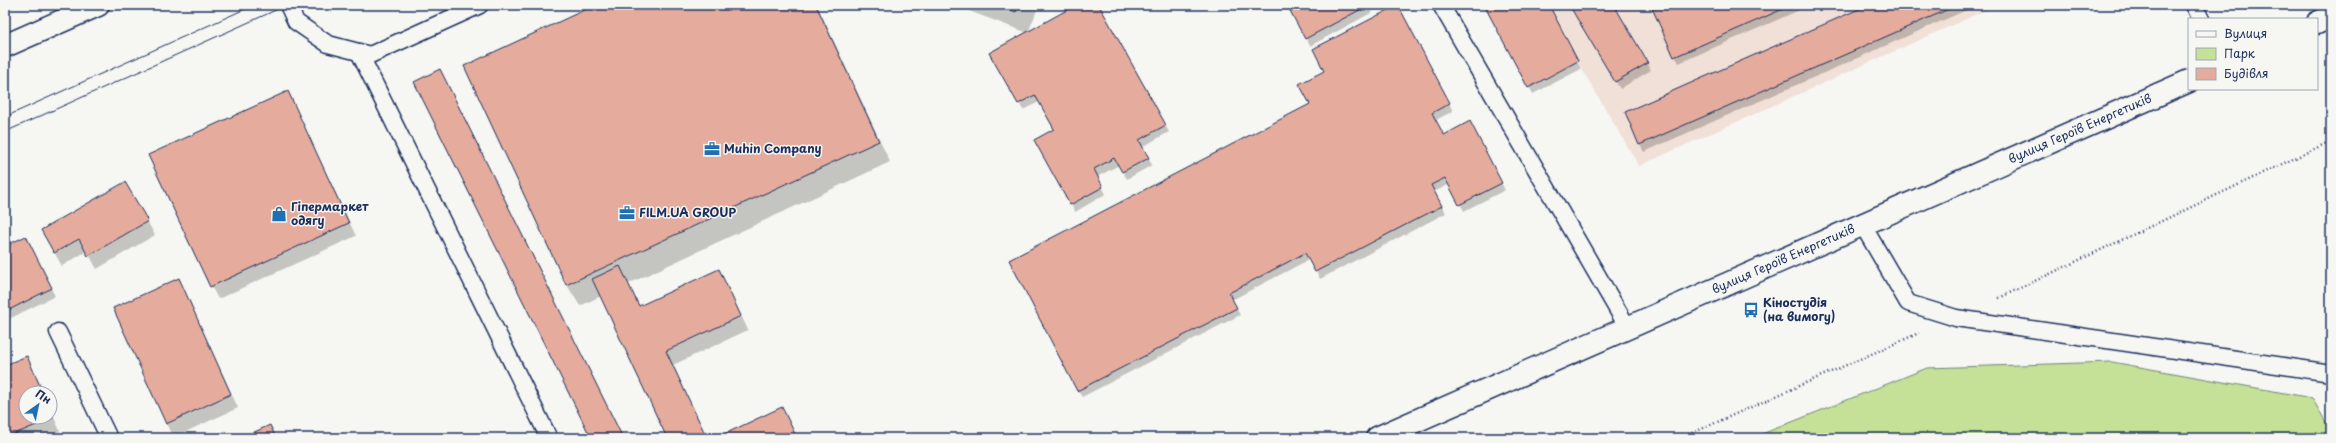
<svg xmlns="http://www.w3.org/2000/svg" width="2336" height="443" font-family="'Playpen Sans',sans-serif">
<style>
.built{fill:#f1e0d8}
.green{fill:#c5e097;stroke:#70887a}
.shadow{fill:#0003}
.building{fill:#e5ac9d;stroke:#1b2f5e}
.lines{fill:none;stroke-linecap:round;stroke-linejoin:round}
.service-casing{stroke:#1b2f5e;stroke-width:19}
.tertiary-casing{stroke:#1b2f5e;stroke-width:25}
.path{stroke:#1b2f5e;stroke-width:2.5;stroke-dasharray:1 3;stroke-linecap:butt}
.service{stroke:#f6f6f2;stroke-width:16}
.tertiary{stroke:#f6f6f2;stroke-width:22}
.tram{stroke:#1b2f5e;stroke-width:1}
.labels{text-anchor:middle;stroke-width:3;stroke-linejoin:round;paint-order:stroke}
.street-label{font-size:12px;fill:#1b2f5e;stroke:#f6f6f2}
.poi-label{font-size:12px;font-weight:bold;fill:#1b2f5e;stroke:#f6f6f2;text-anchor:start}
</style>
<rect width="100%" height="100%" fill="#f6f6f2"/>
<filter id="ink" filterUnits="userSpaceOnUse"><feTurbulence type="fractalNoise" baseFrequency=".025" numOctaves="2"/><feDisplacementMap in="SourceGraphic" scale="8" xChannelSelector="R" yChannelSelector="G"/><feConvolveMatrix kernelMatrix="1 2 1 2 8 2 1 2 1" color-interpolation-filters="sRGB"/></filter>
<g filter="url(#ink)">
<path class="built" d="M1544 5H1997L1639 166Z"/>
<path class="green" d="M2112 362 2312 398 2331 431V438H1752L1927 368Z"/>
<g class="shadow">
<path d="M597 5H817L890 162 628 284 639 307 718 270 726 283 748 330 673 365 707 438H668L601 296 580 306 567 285 465 66Z"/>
<path d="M953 5H1039L1028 33 1078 5H1098L1169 132 1142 147 1152 165 1127 179 1119 165 1097 177 1106 194 1075 212 1036 140 1055 130 1039 102 1023 110 991 53 1028 33Z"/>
<path d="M1288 5H1369L1373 12 1310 46Z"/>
<path d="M1485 5H1548L1581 69 1533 94Z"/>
<path d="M1570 5H1613L1651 70 1620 89Z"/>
<path d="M1663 5H1811L1679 63 1675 56Z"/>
<path d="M1871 5H1978L1644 152 1640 145Z"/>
<path d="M1402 13 1453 111 1436 120 1444 136 1473 130 1505 190 1464 211 1450 184 1434 192 1446 213 1320 279 1310 259 1232 300 1240 315 1082 397 1078 390 1311 105 1326 71Z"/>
<path d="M287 92 356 236 218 299 211 286Z"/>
<path d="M125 183 155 235 97 269 87 251 62 266 42 231Z"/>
<path d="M29 244 55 296 5 321V247Z"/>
<path d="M179 279 238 408 174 437 166 424Z"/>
<path d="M26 357 44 393H26V417H50V408L60 431 45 438H5V366Z"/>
</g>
<g class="building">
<path d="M595 5H816L879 141 566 285 464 66Z"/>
<path d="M997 5H1018L1016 12Z"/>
<path d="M1076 5H1099L1166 125 1139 140 1149 158 1122 172 1114 158 1094 169 1103 187 1070 205 1034 140 1054 129 1035 95 1018 104 989 53Z"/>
<path d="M1287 5H1369L1305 39Z"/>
<path d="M1398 5 1450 103 1432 113 1444 135 1470 121 1502 183 1459 205 1445 178 1431 185 1442 206 1315 272 1305 253 1229 293 1237 308 1077 391 1009 260 1310 104 1299 84 1324 71 1313 49Z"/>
<path d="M1484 5H1549L1578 61 1528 88Z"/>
<path d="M1569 5H1614L1648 63 1615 82Z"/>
<path d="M1660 5H1792L1674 57 1652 8Z"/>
<path d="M1868 5H1958L1639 145 1625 112Z"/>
<path d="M440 69 623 438H591L414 82Z"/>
<path d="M288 91 349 223 210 287 148 155Z"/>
<path d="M125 182 148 221 88 256 79 239 54 253 41 230Z"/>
<path d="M26 236 52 288 5 312V246Z"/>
<path d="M620 266 639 306 719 269 741 316 666 351 707 438H667L592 279Z"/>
<path d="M179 278 231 394 166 424 113 308Z"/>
<path d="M27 356 43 393H26V417H50V410L53 418 5 438V365Z"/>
<path d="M782 407 797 438H716Z"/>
<path d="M270 425 276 438H241Z"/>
</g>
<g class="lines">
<defs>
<g id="service">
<path d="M288 5 296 22 328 44 370 55 480 5"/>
<path d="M1441 5 1628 328"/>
<path d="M2194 5 2201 19"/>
<path d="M359 52 549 438"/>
<path d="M1862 224 1908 303 1956 318 2331 373"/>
<path d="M58 332 109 438"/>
</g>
<g id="tertiary">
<path d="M2317 23 2331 16"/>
<path d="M5 46 98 5"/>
<path id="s1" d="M1377 438 2189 81"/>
</g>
</defs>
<use href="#service" class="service-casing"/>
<use href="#tertiary" class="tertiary-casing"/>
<g class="path">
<path d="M1999 298 2331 141"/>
<path d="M1681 438 1919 333"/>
</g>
<use href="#service" class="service"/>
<use href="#tertiary" class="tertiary"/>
<g class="tram">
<path d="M5 117 254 5"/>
<path d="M5 132 287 5"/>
</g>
</g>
</g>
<defs>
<symbol id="office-bare" viewBox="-9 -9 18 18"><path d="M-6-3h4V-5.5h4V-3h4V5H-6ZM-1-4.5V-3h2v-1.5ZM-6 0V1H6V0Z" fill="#1f6fb2" stroke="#f6f6f2" stroke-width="2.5" paint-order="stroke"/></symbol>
<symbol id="shop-bare" viewBox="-9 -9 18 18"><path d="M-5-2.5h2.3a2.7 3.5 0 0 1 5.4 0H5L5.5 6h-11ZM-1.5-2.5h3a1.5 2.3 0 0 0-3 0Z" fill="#1f6fb2" stroke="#f6f6f2" stroke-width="2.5" paint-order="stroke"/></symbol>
<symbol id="bus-bare" viewBox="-9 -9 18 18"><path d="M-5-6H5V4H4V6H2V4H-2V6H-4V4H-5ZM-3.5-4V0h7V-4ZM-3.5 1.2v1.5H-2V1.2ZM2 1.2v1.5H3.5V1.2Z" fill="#1f6fb2" stroke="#f6f6f2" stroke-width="2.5" paint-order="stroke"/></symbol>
</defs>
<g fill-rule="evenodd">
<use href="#office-bare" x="701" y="138" width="22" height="22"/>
<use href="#office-bare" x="616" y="202" width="22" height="22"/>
<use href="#shop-bare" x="268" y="203" width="22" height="22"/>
<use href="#bus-bare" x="1740" y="299" width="22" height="22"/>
</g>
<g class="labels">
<g class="street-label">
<text dy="4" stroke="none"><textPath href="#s1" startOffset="768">вулиця Героїв Енергетиків</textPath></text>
<text dy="4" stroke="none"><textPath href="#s1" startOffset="444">вулиця Героїв Енергетиків</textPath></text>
</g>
<g class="poi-label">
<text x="724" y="153">Muhin Company</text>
<text x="291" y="211">Гіпермаркет<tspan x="291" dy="14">одягу</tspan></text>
<text x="639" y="217">FILM.UA GROUP</text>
<text x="1763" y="307">Кіностудія<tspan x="1763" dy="14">(на вимогу)</tspan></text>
</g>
</g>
<rect width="2336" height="443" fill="none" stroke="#f6f6f2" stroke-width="20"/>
<rect x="10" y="10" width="2316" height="423" fill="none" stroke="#1b2f5e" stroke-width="1.5" filter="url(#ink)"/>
<rect x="2188" y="18" width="130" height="72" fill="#f6f6f2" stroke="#9ea6b7"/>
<rect x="2196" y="31" width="20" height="6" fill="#f6f6f2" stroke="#9ea6b7"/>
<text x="2224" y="38" font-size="12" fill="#1b2f5e">Вулиця</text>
<rect x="2196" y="48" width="20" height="12" fill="#c5e097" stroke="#9ea6b7"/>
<text x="2224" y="58" font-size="12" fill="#1b2f5e">Парк</text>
<rect x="2196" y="68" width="20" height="12" fill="#e5ac9d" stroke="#9ea6b7"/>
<text x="2224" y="78" font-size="12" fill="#1b2f5e">Будівля</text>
<g transform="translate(38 405) rotate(33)"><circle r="19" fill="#f6f6f2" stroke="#9ea6b7"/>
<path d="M0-3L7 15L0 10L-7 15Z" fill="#1f6fb2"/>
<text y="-6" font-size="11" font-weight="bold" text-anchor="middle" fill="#1b2f5e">Пн</text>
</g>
</svg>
